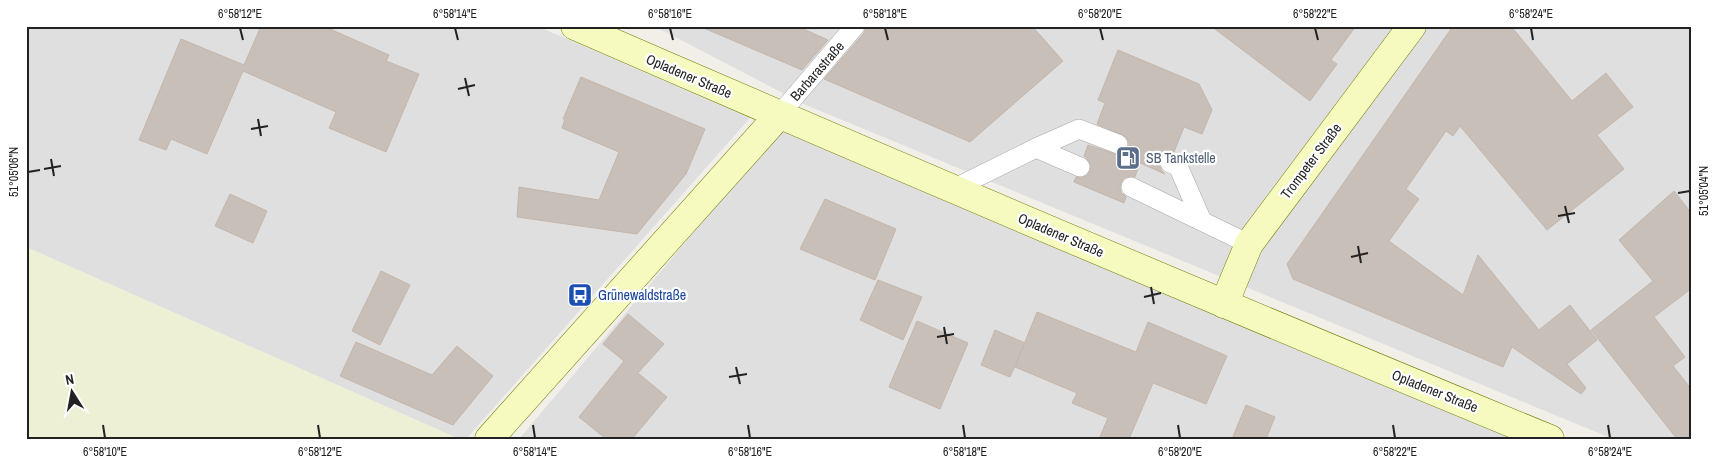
<svg xmlns="http://www.w3.org/2000/svg" width="1718" height="465" font-family="'Archivo Narrow',sans-serif">
<style>
.residential{fill:#e0dfdf}
.farmland{fill:#eef0d5}
.building{fill:#c7bfb8;stroke:#c4b6ab}
.lines{fill:none;stroke-linecap:round;stroke-linejoin:round}
.lane-casing{stroke:#a9a9a9;stroke-width:20}
.secondary-casing{stroke:#707d05;stroke-width:29}
.lane{stroke:#fff;stroke-width:19}
.secondary{stroke:#f7fabf;stroke-width:28}
.ticks{fill:none;stroke:#222;stroke-width:2}
.labels{text-anchor:middle;stroke-width:4.5;stroke-linejoin:round;paint-order:stroke}
.street-label{font-size:14px;fill:#222;stroke:#fff}
.service-label{font-size:14px;fill:#4e5e75;stroke:#fff;text-anchor:start}
.transit-label{font-size:14px;fill:#164399;stroke:#fff;text-anchor:start}
.neatline{fill:none;stroke:#222;stroke-width:2}
.ticks-label{font-size:12px;text-anchor:middle;fill:#222}
</style>
<rect width="100%" height="100%" fill="#f2efe9"/>
<g class="residential">
<path d="M26 26H537L750 118 466 439H459L26 247Z"/>
<path d="M654 26H1692V439H1613L806 105Z"/>
<path d="M782 128 1512 439H519Z"/>
</g>
<path class="farmland" d="M26 247 459 439H26Z"/>
<g class="building">
<path d="M261 26H323L389 55 386 61 419 74 386 152 329 128 336 112 243 71 207 154 171 139 166 150 139 140 181 39 244 65Z"/>
<path d="M699 26H797L828 40 802 70Z"/>
<path d="M866 26H1032L1063 61 970 142 824 79 864 33Z"/>
<path d="M1211 26H1356L1331 60 1337 64 1310 101Z"/>
<path d="M1453 26H1511L1572 101 1606 73 1633 107 1597 135 1624 169 1547 230 1460 126 1453 136 1446 131 1406 189 1419 199 1389 241 1463 295 1478 255 1539 330 1570 305 1597 340 1567 364 1586 388 1581 394 1512 347 1503 367 1293 279 1287 264Z"/>
<path d="M1118 50 1199 84 1212 110 1202 134 1184 127 1174 152H1168L1163 155 1159 160V164L1161 170 1165 174 1140 163 1135 177 1130 176 1124 178 1121 183 1120 187 1121 193 1126 197 1124 203 1074 182 1076 177 1081 178 1086 176 1090 171 1091 166 1089 161 1084 156 1088 145 1119 155 1125 153 1129 148V142L1126 137 1097 124 1105 103 1098 100Z"/>
<path d="M581 77 705 129 686 174 637 234 517 217 519 187 599 200 619 152 562 128 565 119H563Z"/>
<path d="M1674 191 1692 214V288L1654 317 1685 357 1673 366 1692 390V439H1677L1591 330 1653 281 1619 240Z"/>
<path d="M230 194 267 211 253 243 215 226Z"/>
<path d="M825 199 896 229 875 280 800 249Z"/>
<path d="M381 271 410 285 380 345 352 331Z"/>
<path d="M878 280 922 297 903 340 860 320Z"/>
<path d="M1037 312 1136 352 1148 322 1227 356 1206 404 1153 383 1129 439H1099L1108 418 1072 403 1077 393 1015 367Z"/>
<path d="M628 314 664 344 638 373 667 397 632 439H606L579 417 624 361 603 344Z"/>
<path d="M917 321 968 343 940 409 889 387Z"/>
<path d="M995 330 1025 343 1010 377 981 365Z"/>
<path d="M356 342 432 375 457 346 493 376 453 425 340 376Z"/>
<path d="M1246 405 1275 417 1266 439H1232Z"/>
</g>
<g class="lines">
<defs>
<g id="lane">
<path d="M779 115 855 26"/>
<path d="M1036 148 1079 129 1118 144"/>
<path d="M1170 163 1178 166 1202 221"/>
<path d="M1131 187 1249 244"/>
<path d="M953 189 1036 148 1080 167"/>
</g>
<g id="secondary">
<path d="M575 26C899 167 1224 305 1550 439"/>
<path d="M1224 304 1249 244 1412 26"/>
<path d="M489 439 779 115"/>
</g>
</defs>
<use href="#lane" class="lane-casing"/>
<use href="#secondary" class="secondary-casing"/>
<use href="#lane" class="lane"/>
<use href="#secondary" class="secondary"/>
</g>
<path class="ticks" d="M240 28 243 40M455 28 458 40M670 28 673 40M885 28 888 40M1100 28 1103 40M1315 28 1318 40M1531 28 1533 40M465 78 469 96M458 89 475 85M258 119 261 136M251 129 268 126M51 159 54 176M44 169 61 166M28 172 40 170M1678 193 1690 191M1565 206 1569 223M1558 216 1575 213M1358 246 1361 263M1351 257 1368 253M1151 287 1154 304M1144 297 1161 293M944 327 947 344M937 337 954 334M736 367 740 384M729 377 747 374M103 425 105 438M318 425 320 438M533 425 535 438M748 425 750 438M963 425 965 438M1178 425 1180 438M1393 425 1395 438M1608 425 1610 438"/>
<defs>
<symbol id="fuel-square" viewBox="-11 -11 22 22"><rect x="-9" y="-9" width="18" height="18" rx="4" fill="#5c6f8a" stroke="#fff"/><path d="M-5.5-6h7V0h2V4h1.3V-2.5L3-4.5l.8-.8L6-3V5H2.5V1h-1V6h-7ZM-4.2-4.7v3.2H.2V-4.7Z" fill="#fff"/></symbol>
<symbol id="bus-square" viewBox="-11 -11 22 22"><rect x="-9" y="-9" width="18" height="18" rx="4" fill="#1a4fb4" stroke="#fff"/><path d="M-5-6H5V4H4V6H2V4H-2V6H-4V4H-5ZM-3.5-4V0h7V-4ZM-3.5 1.2v1.5H-2V1.2ZM2 1.2v1.5H3.5V1.2Z" fill="#fff"/></symbol>
</defs>
<g fill-rule="evenodd">
<use href="#fuel-square" x="1114" y="144" width="28" height="28"/>
<use href="#bus-square" x="566" y="281" width="28" height="28"/>
</g>
<g class="labels">
<g class="street-label">
<text transform="translate(817 71) rotate(-49)" y="5">Barbarastraße</text>
<text transform="translate(689 76) rotate(23)" y="5">Opladener Straße</text>
<text transform="translate(1311 161) rotate(-53)" y="5">Trompeter Straße</text>
<text transform="translate(1061 235) rotate(23)" y="5">Opladener Straße</text>
<text transform="translate(1435 391) rotate(22)" y="5">Opladener Straße</text>
</g>
<g class="service-label">
<text x="1146" y="163">SB Tankstelle</text>
</g>
<g class="transit-label">
<text x="598" y="300">Grünewaldstraße</text>
</g>
</g>
<rect width="1718" height="465" fill="none" stroke="#ffffff" stroke-width="55"/>
<g transform="translate(72 392) rotate(349)" stroke="#ffffff" stroke-width="4" paint-order="stroke">
<path d="M0-4L9 19L0 12L-9 19Z" fill="#222222"/>
<text y="-8" font-size="14" font-weight="bold" text-anchor="middle" fill="#222222">N</text>
</g>
<rect x="28" y="28" width="1662" height="410" class="neatline"/>
<g class="ticks-label">
<text x="240" y="18">6°58'12"E</text>
<text x="455" y="18">6°58'14"E</text>
<text x="670" y="18">6°58'16"E</text>
<text x="885" y="18">6°58'18"E</text>
<text x="1100" y="18">6°58'20"E</text>
<text x="1315" y="18">6°58'22"E</text>
<text x="1531" y="18">6°58'24"E</text>
<text transform="translate(14 172) rotate(-90)" y="4">51°05'06"N</text>
<text transform="translate(1704 191) rotate(-90)" y="4">51°05'04"N</text>
<text x="105" y="456">6°58'10"E</text>
<text x="320" y="456">6°58'12"E</text>
<text x="535" y="456">6°58'14"E</text>
<text x="750" y="456">6°58'16"E</text>
<text x="965" y="456">6°58'18"E</text>
<text x="1180" y="456">6°58'20"E</text>
<text x="1395" y="456">6°58'22"E</text>
<text x="1610" y="456">6°58'24"E</text>
</g>
</svg>
